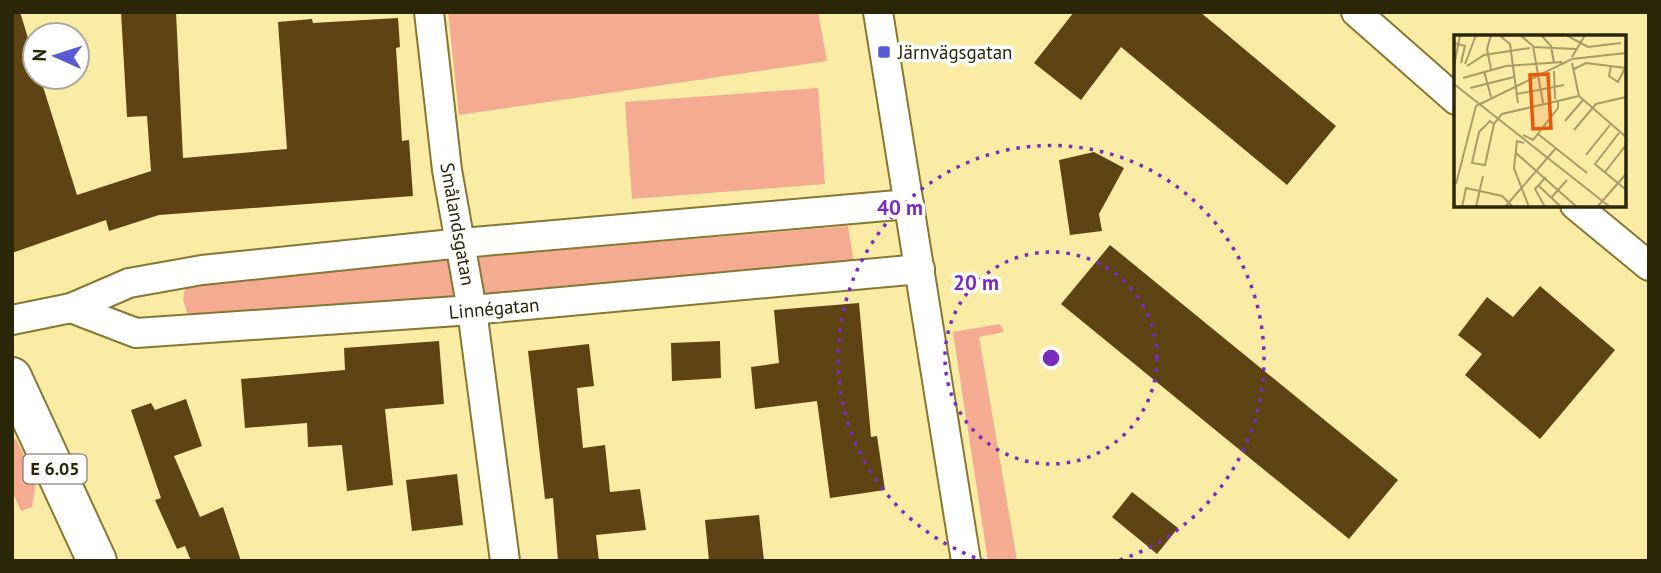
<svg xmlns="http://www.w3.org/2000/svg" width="1661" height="573" font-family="'PT Sans',sans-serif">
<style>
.green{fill:#f5aa92}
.building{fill:#5e4413}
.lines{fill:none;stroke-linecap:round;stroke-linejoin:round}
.minor-casing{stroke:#857833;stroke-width:32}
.trunk-casing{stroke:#857833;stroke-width:42}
.minor{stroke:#fff;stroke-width:28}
.trunk{stroke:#fff;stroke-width:38}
.ring{fill:none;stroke:#7b2cbf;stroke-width:3.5;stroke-dasharray:3.5 7}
.poi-dot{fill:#5a5ad2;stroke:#fff;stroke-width:2.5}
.labels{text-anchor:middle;stroke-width:7;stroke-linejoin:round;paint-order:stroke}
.shield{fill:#fff;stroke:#6b6753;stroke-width:2}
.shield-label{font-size:18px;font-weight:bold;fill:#2c2609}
.poi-label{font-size:19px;fill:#2c2609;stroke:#fff;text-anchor:start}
.street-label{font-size:19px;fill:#2c2609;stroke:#fff}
.inset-road{fill:none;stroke:#a89d67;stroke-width:2}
.view{fill:#e8590c;fill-opacity:0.15;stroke:#e8590c;stroke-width:3.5}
.inset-edge{fill:none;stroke:#2c2609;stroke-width:3.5}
.centre{fill:#7b2cbf;stroke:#fff;stroke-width:3.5}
.ring-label{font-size:21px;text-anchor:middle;font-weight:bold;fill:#7b2cbf;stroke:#fff;stroke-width:7;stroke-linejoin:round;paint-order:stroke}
</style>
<rect width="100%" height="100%" fill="#faeca5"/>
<g class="green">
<path d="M448 12H818L827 61 459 115Z"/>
<path d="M818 88 825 184 632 199 625 102Z"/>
<path d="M848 226 854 264 483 296 477 257Z"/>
<path d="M443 260H454L458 286 452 297 200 315 187 313 183 299 186 285 197 281Z"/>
<path d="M1000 324 1004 332 979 337 1017 561H988L953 332Z"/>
<path d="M16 439 36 480 32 507 21 511 12 491V440Z"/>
</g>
<g class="building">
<path d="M12 12H20L35 61V77H40L77 195 151 171 147 116 127 117 121 12H176L183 158 287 149 278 22 312 19 313 23 398 18 400 47 396 48 402 141 409 140 413 196 159 215 109 231 106 220 12 253Z"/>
<path d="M1074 12H1200L1336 126 1287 185 1121 47 1081 100 1034 63Z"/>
<path d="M1094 152 1124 168 1099 214 1102 231 1070 235 1059 160Z"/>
<path d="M1110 245 1398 480 1349 539 1061 304Z"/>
<path d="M1540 286 1615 350 1540 439 1465 375 1482 354 1458 335 1487 297 1513 317Z"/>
<path d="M859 303 871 437 877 436 885 490 830 498 817 401 755 409 751 367 779 363 774 310Z"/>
<path d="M439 341 444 404 385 409 393 485 347 491 342 445 308 447 307 423 245 428 241 379 345 370 344 348Z"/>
<path d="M720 341 721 378 672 381 671 343Z"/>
<path d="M589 344 594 386 577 388 583 448 605 445 610 492 640 489 646 530 596 535 599 561H558L553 498 545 499 528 351Z"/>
<path d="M186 399 202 446 174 456 200 517 223 507 241 561H191L185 546 177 549 155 500 161 498 131 410 151 403 155 410Z"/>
<path d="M457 474 463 525 412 531 406 480Z"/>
<path d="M1132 492 1178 528 1157 554 1112 517Z"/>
<path d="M759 515 764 561H709L705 520Z"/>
</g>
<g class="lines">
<defs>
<g id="minor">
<path d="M429 12 447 170 472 310 505 561"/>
<path d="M878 12 966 561"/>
<path d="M1356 12 1456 100"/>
<path d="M1575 205 1649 266"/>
<path d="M71 308 136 333 472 310 920 269"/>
<path d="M12 320 71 308 129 283 202 270 462 243 909 204"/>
</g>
<path id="trunk" d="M12 377 97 561"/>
</defs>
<use href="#minor" class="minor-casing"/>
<use href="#trunk" class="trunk-casing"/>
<use href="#minor" class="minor"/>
<use href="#trunk" class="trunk"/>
</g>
<g class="ring">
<circle cx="1051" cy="358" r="106"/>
<path d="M985 561A213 213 0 1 1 1117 561"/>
</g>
<rect class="poi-dot" x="877" y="45" width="14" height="14" rx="3.5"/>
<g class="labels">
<rect class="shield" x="23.5" y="454.5" width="63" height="29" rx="5"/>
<g class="shield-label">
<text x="55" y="475">E 6.05</text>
</g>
<g class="poi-label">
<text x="898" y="59">Järnvägsgatan</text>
</g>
<g class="street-label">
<text transform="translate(458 224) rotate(80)" y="7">Smålandsgatan</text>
<text transform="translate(494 308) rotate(-5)" y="7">Linnégatan</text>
</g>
</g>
<g transform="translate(1454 35)">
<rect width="172" height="172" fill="#faeca5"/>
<path class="inset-road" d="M45 0 56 9 64 68M66 0 79 11 89 68M87 0 97 11 100 28M112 0 134 12 167 8M0 8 11 11 7 28M79 12 122 14M118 22 131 0M118 28 125 61M11 29 22 0M0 31 6 0M13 31 30 20 76 13M157 31 155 41 164 47 171 33M37 34 33 14 37 0M120 34 132 28 172 33M30 36 37 62M100 36 101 64M9 43 52 31 108 27M0 49 156 172M16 53 60 42M63 59 110 50M125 61 172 102M22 71 118 24 172 18M111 86 129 65M40 89 36 86 25 97 18 128 31 130 40 89 48 79 125 61M120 95 142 69 172 62M165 98 141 129 171 154M84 99 133 138M69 100 79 105 104 73V66M70 108 63 106 60 133 75 172M62 118 123 172M132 120 156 90M151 137 172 110M2 149 22 71M84 150 107 172M97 163 113 145M144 171 172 139M8 172 12 153 48 161 59 172M22 172 29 141M51 172 102 113M91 172 81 154 92 142"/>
<path class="view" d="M94 39 97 93 79 94 76 40Z"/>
<rect width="172" height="172" class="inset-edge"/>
</g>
<circle cx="1051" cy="358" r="10" class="centre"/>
<g class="ring-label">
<text x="900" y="215">40 m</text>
<text x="976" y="290">20 m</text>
</g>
<rect width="1661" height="573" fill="none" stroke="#2c2609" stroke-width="28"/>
<g transform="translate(56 56) rotate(273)"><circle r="33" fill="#ffffff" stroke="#aba89d" stroke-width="2"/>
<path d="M0-5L12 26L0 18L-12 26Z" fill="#5a5ad2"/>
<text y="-10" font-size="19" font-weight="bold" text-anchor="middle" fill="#2c2609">N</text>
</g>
</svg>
